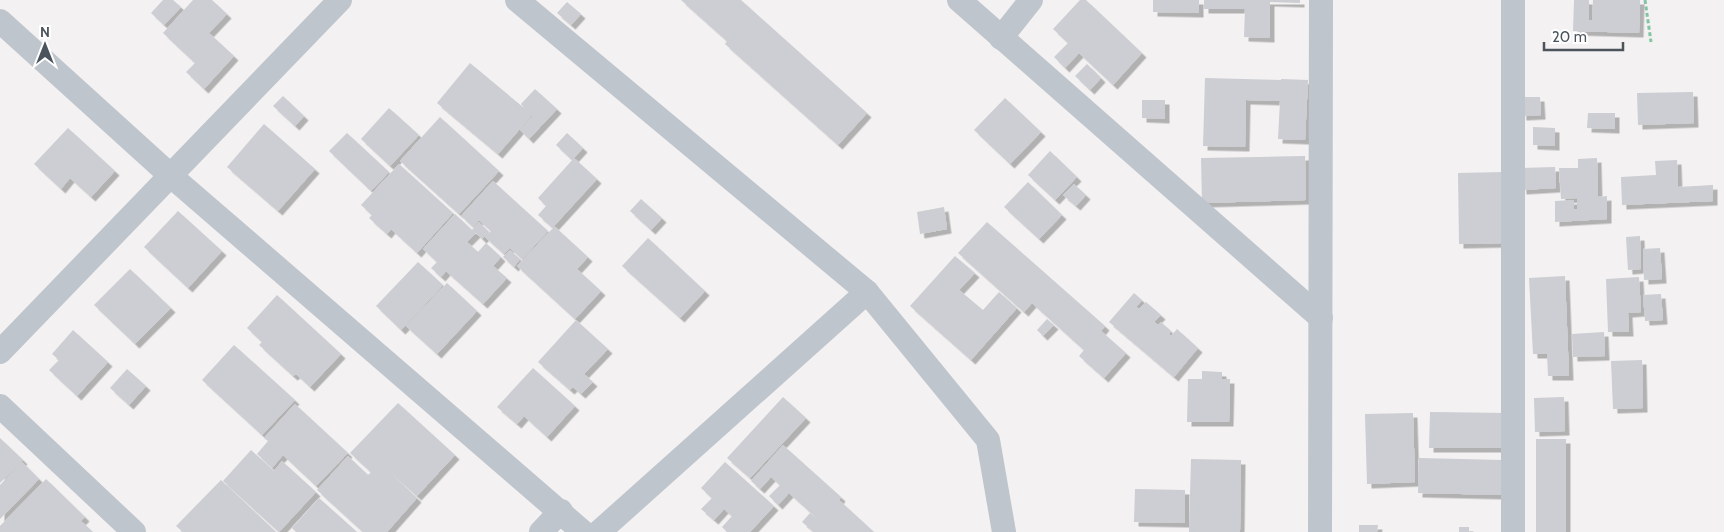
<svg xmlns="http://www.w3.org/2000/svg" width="1724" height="532" font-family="Cabin,sans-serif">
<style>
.building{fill:#ccced3;filter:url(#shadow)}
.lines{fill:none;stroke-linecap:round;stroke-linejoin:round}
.path{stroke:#82c5a4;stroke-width:3;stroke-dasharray:4 2.5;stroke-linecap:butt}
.minor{stroke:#bfc5cc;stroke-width:24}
</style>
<defs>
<filter id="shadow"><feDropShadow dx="4.5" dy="4.5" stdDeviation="0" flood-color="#0004"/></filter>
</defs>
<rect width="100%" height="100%" fill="#f3f1f1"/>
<g class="building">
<path d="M163 0H173L181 7 164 25 151 13Z"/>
<path d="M193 0H212L227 14 209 33 234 56 204 89 186 72 195 63 163 33Z"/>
<path d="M681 0H741L867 113 838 145 725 44 727 41Z"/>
<path d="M1080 0H1086L1142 53 1113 85 1079 53 1065 68 1054 57 1068 43 1053 29Z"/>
<path d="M1153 0H1199V13L1153 12Z"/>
<path d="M1204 0H1300V3L1270 2V38L1244 37 1245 9H1204Z"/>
<path d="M1574 0H1589V20H1592L1593 0H1640L1639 33 1573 31Z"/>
<path d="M567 2 581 14 571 25 557 13Z"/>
<path d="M470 63 524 108 521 104 535 89 557 109 529 139 520 130 533 116 532 115 498 154 437 103Z"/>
<path d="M1087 64 1101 78 1090 90 1075 76Z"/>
<path d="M1205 78 1281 80V87V79L1308 80 1305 140 1278 139 1280 101 1246 100 1245 147 1203 146Z"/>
<path d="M1693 92 1694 123 1638 125 1637 93Z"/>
<path d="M283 96 304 116 295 126 273 106Z"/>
<path d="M1521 97H1540L1541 115 1522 116Z"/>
<path d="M1005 98 1041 132 1010 164 974 130Z"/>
<path d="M1142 100H1165V119L1142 118Z"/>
<path d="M389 108 419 135 390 166 361 139Z"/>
<path d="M1588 113H1615V129L1587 128Z"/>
<path d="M440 117 499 171 459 214 400 161Z"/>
<path d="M264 124 315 169 278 211 227 167Z"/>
<path d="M1533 127 1555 128V146L1533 145Z"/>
<path d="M68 128 115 171 91 197 70 178 61 189 34 164Z"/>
<path d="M347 133 389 172 371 191 329 151Z"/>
<path d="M567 133 583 148 572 160 556 145Z"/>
<path d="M1050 151 1077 177 1055 200 1028 175Z"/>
<path d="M1305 156 1306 200 1202 203 1201 158Z"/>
<path d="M574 158 597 179 554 226 588 257 577 269 601 291 575 319 517 266 553 228 538 215 546 206 538 198Z"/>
<path d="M1597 158 1598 197 1607 196V219L1555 222V201L1574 200V209H1577V198L1561 199 1559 168H1578V159Z"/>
<path d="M1677 160 1678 187 1713 185V201L1622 205 1621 177 1656 175 1655 161Z"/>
<path d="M399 164 453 213 417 253 391 229 387 234 369 218 372 215 361 205Z"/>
<path d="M1555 167 1556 188 1522 190 1521 168Z"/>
<path d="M1505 172 1506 243 1459 244 1458 173Z"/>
<path d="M493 181 548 231 522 259 510 248 504 254 485 237 491 231 479 220 473 227 461 216Z"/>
<path d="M1028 182 1062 215 1039 239 1004 207Z"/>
<path d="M1074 184 1086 195 1076 206 1063 195Z"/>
<path d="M641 199 662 218 651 230 630 211Z"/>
<path d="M944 207 947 229 920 234 917 212Z"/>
<path d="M178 211 222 251 188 288 144 247Z"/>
<path d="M455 214 472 230 479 222 489 232 482 239 476 233 467 242 478 252 486 243 501 257 493 266 507 278 483 304 446 271 441 277 431 268 437 262 423 249Z"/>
<path d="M987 222 1105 326 1101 331 1126 353 1104 378 1079 356 1084 350 1032 303 1024 312 958 253Z"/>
<path d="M1640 236 1641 269 1628 270 1626 237Z"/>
<path d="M648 238 705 291 680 318 622 266Z"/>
<path d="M1660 248 1662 279 1644 280 1643 249Z"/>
<path d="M510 250 520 259 514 267 503 257Z"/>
<path d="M955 256 975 273 959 290 983 310 999 292 1017 308 971 360 910 306Z"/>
<path d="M418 262 443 285 401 330 376 306Z"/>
<path d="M130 269 171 308 135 344 94 305Z"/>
<path d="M1565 276 1569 376H1548L1547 354H1533L1529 278Z"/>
<path d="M1639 277 1641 312 1628 313 1629 332H1608L1606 279Z"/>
<path d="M447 283 477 311 437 354 406 326Z"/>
<path d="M1134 293 1142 300 1136 307 1139 309 1146 302 1161 315 1154 322 1158 325 1161 322 1171 331 1169 334 1171 336 1177 329 1198 348 1174 377 1109 322Z"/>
<path d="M1661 294 1663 320 1645 321 1643 295Z"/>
<path d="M277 295 341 354 310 387 296 374 293 376 259 345 262 342 247 328Z"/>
<path d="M1047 319 1054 325 1043 336 1037 330Z"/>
<path d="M576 320 608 349 584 374 593 382 581 394 573 387 570 390 538 362Z"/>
<path d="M73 330 108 362 77 396 49 370 59 360 52 354Z"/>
<path d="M1604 332 1605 356 1573 357 1572 334Z"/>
<path d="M234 345 295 400 262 435 202 380Z"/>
<path d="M1642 360 1643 408 1613 409 1611 361Z"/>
<path d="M533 368 575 406 547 437 524 416 517 424 497 407Z"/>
<path d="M127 369 146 386 129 405 110 388Z"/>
<path d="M1202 371 1222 372V379H1230L1229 422H1187L1188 379H1202Z"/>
<path d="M783 397 806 418 750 478 727 458Z"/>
<path d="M1564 397 1565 431 1535 432 1534 398Z"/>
<path d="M398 403 455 455 417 496 382 465 417 498 387 532H363L317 490 348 456 368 475 371 472 350 453Z"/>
<path d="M295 404 348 453 316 486 283 455 272 468 257 454 268 441 264 438Z"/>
<path d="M1430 412 1509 413 1508 448H1429Z"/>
<path d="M1413 413 1415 482 1367 484 1365 414Z"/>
<path d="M0 438 23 460 0 483Z"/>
<rect x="1536" y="439" width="30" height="93"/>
<path d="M783 445 841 497 839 500 874 532H814L802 522 810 513 820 521 789 493 778 505 769 496 780 485 771 477 760 489 751 481Z"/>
<path d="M251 450 274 471 282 461 316 492 279 532 223 481Z"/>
<path d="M1419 458 1503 460 1502 495 1418 493Z"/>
<path d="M1191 459 1241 460 1240 532H1189Z"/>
<path d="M22 462 39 479 0 519V485Z"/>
<path d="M725 462 774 506 750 532H727L722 527 732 516 724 509 714 520 701 509 712 498 701 488Z"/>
<path d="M46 479 85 517 81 521 93 532H0V526Z"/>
<path d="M221 480 276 532H183L176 526Z"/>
<path d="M1135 489 1185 490V523L1134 522Z"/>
<path d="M319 498 357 532H296L292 528Z"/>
<path d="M1359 525H1378L1377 532H1359Z"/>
<rect x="1459" y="527" width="10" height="5"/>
</g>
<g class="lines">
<path class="path" d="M1645 0 1651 42"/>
<g class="minor">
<path d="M517 0 867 292 988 440 1004 532"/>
<path d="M959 0 1321 318"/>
<path d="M0 21 171 176 583 532"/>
<path d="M1001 38 1031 0"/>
<path d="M0 352 340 0"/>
<path d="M0 406 134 532"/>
<path d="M541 532 561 511"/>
<path d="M599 532 867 292"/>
<path d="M1320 532 1321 0"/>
<path d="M1513 532V0"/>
</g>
</g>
<g transform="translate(45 45)" stroke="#ffffff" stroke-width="4" paint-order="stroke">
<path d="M0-4L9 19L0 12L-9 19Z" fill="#4b545c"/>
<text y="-8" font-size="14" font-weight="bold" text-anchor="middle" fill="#4b545c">N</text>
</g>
<path d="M1544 42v8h79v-8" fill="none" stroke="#4b545c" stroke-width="2.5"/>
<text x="1552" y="42" font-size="15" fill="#4b545c" stroke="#ffffff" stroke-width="4" paint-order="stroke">20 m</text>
</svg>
